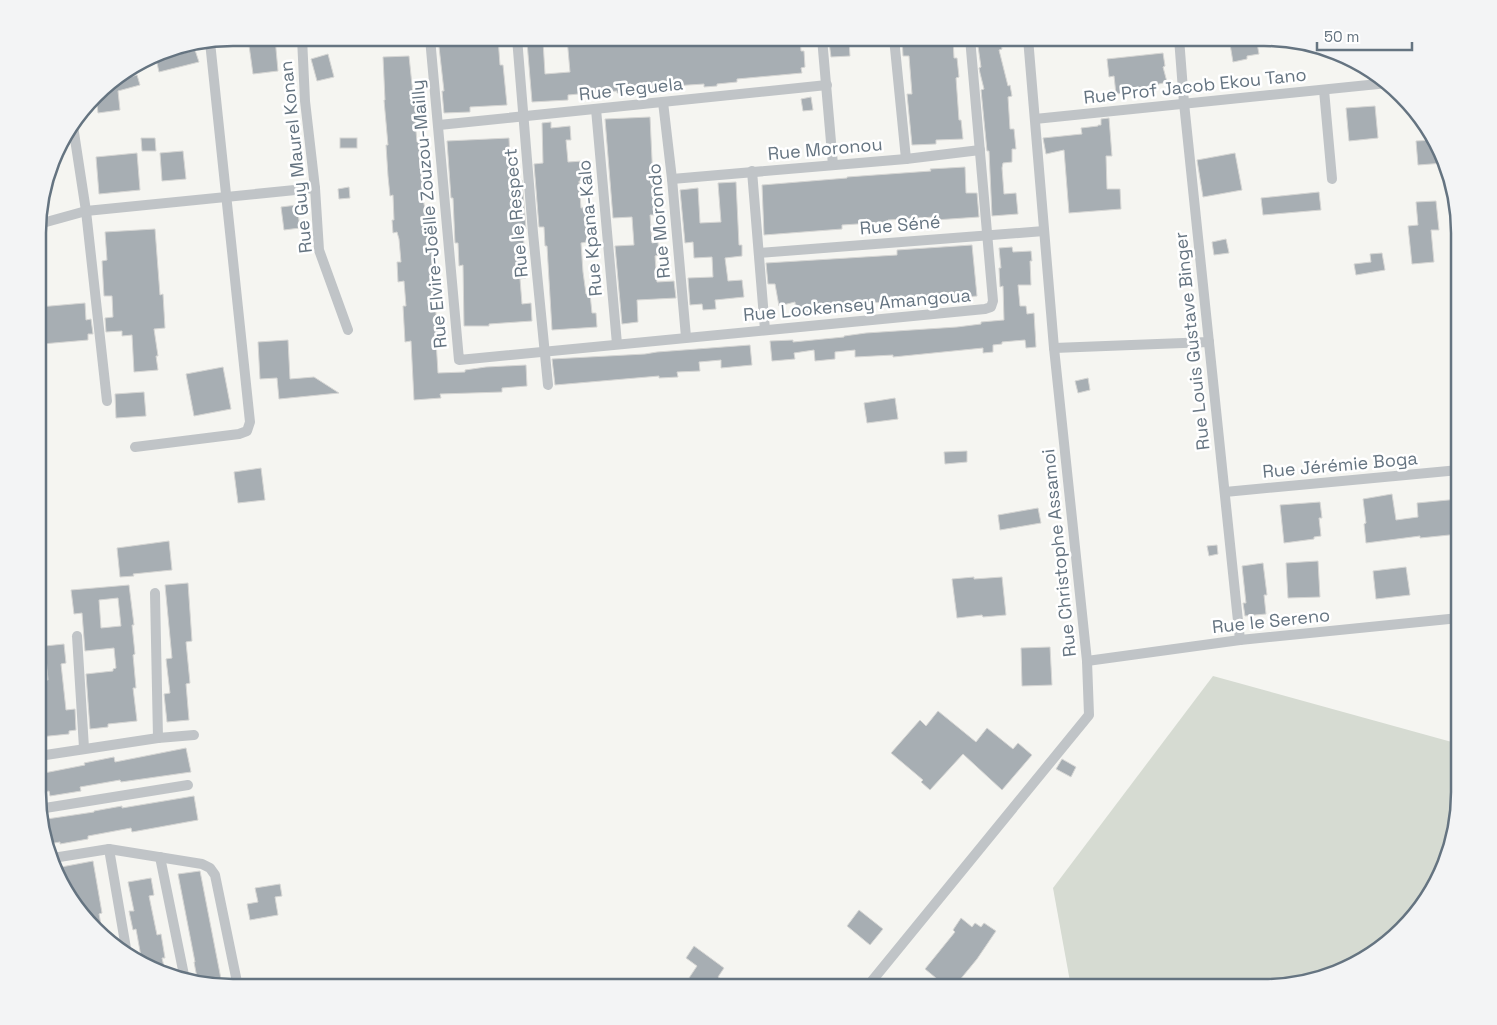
<svg xmlns="http://www.w3.org/2000/svg" width="1497" height="1025" font-family="'Space Grotesk',sans-serif">
<style>
.green{fill:#d6dbd2}
.building{fill:#a7aeb3;stroke:#d6d6d4;fill-rule:evenodd}
.lines{fill:none;stroke-linecap:round;stroke-linejoin:round}
.street{stroke:#c0c4c7;stroke-width:10}
.labels{text-anchor:middle;stroke-width:5;stroke-linejoin:round;paint-order:stroke}
.street-label{font-size:18px;fill:#657481;stroke:#fff}
.rim{fill:none;stroke:#657481;stroke-width:2.5}
</style>
<rect width="100%" height="100%" fill="#f5f5f1"/>
<path class="green" d="M1213 676 1459 744V805L1449 855 1419 911 1351 967 1265 987H1071L1053 888Z"/>
<g class="building">
<path d="M248 38H275L278 71 253 74Z"/>
<path d="M438 38H498L500 65H503L507 105 470 107V112L444 113 442 91H444Z"/>
<path d="M567 38H800L801 51H804L805 67 801 68 802 73 737 79V82L717 84V86L704 87V84L673 86V89L637 94V92L617 93V91L589 93 568 95V100L532 102 527 42 543 41 545 74 570 72Z"/>
<path d="M902 38H953L954 58H957L959 77 956 78 959 120H961L963 139 936 140V144L912 145 907 94H912L909 56H903Z"/>
<path d="M988 38H1000L1002 49 999 50 1008 86 1010 85 1012 96 1008 97 1010 129H1014L1016 149H1012V162L1003 163 1002 168 1004 194 1016 193 1018 214 992 216 989 151H987L981 90 984 89 980 73 979 68 981 67 978 46 989 43Z"/>
<path d="M1229 38H1256L1259 54 1247 56V59L1233 62Z"/>
<path d="M849 40 850 56 831 57 829 42Z"/>
<path d="M183 47 184 53 195 50 199 62 159 72 155 54Z"/>
<path d="M1163 53 1165 66 1163 67 1167 82 1151 86V90L1116 94 1114 76 1109 77 1107 59Z"/>
<path d="M328 54 334 77 317 81 311 59Z"/>
<path d="M409 56 414 104H416L418 119 415 120 417 142 420 141V159L424 204 432 238 435 279 432 280 439 339 436 340 438 373 465 372V370L486 367 526 365 527 386 502 388V392L440 394 441 398 414 400 411 341 405 342 403 306H406L404 281 398 282 397 262H401L399 239 397 232 393 233 392 220H394L393 195 390 196 388 176 386 145H388L384 100H385L383 57Z"/>
<path d="M137 75 140 85 118 91 120 110 98 113 96 97 104 86 116 79V81Z"/>
<path d="M811 97 813 110 803 111 801 99Z"/>
<path d="M1375 106 1378 138 1349 141 1346 108Z"/>
<path d="M650 117 653 181H654L656 196 657 215H650L652 243 658 242 659 255 655 256 657 282 674 281 676 298 637 300 638 322 622 324 615 246 634 245 632 217 613 218 605 119Z"/>
<path d="M1109 118 1112 156H1106L1107 189H1120L1121 209 1069 213 1064 150 1046 154 1043 138 1082 134 1081 128 1098 126V125H1101V119Z"/>
<path d="M551 122V128L570 126 571 140H566L568 162 583 161 584 181H579L581 208 589 207 590 221H586L587 242 581 243 583 272 586 294H590L592 313H596L597 327 552 330 547 246H545L544 227H539L534 164 543 163 542 123Z"/>
<path d="M141 138H155L156 151H142Z"/>
<rect x="340" y="138" width="17" height="10"/>
<path d="M509 138 511 181 522 180 526 229H523L526 278 520 279 522 304 531 303 532 321 489 324V326H464L463 265 459 266 458 243H455L453 198H451L447 141Z"/>
<path d="M1434 140 1439 146 1444 163 1418 165 1416 141Z"/>
<path d="M183 151 186 179 162 181 160 153Z"/>
<path d="M137 153 140 190 99 194 96 157Z"/>
<path d="M1235 153 1242 190 1203 197 1197 160Z"/>
<path d="M965 167 966 193H977L979 217 935 220V217L888 220V222L842 225V229L764 235 762 185 847 178V177L931 171 930 169Z"/>
<path d="M736 182 739 245H742V256L725 258 728 281 742 280 744 297 715 300 716 309 703 310 702 304 690 305 688 278 713 277 712 257 694 258 693 242 685 243 680 190 698 188 700 223 721 222 718 183Z"/>
<path d="M349 187 350 198 339 199 338 189Z"/>
<path d="M1319 192 1321 210 1263 215 1261 198Z"/>
<path d="M1436 201 1439 230H1431L1434 262 1412 264 1408 226 1418 225 1416 202Z"/>
<path d="M297 205 300 228 284 230 281 207Z"/>
<path d="M155 229 160 295 163 294 165 328 154 329 158 356H156L158 370 134 372 132 335 122 336V331L106 332 105 318 113 317 112 296H104L102 261 107 260 105 232Z"/>
<path d="M1226 239 1229 253 1214 255 1212 242Z"/>
<path d="M972 245 977 296 903 303V301L868 303V305L811 309V313L796 315 795 302 779 306 775 284H768L766 263 897 255V250Z"/>
<path d="M1012 247 1013 252 1031 251 1032 261H1030L1031 285H1018L1020 306H1026L1027 314 1034 313 1036 347 1026 348 1025 340 1002 342V344L993 345V352L983 353V348L893 357V355L855 357V350L835 352V359L815 361 814 350 794 353 795 359 772 361 770 341 793 340V342L844 337V336L866 333 957 327 981 324V322L1004 320 1003 286 1000 287 999 268H1001L999 248Z"/>
<path d="M1382 253 1385 270 1356 275 1354 264 1371 262 1370 254Z"/>
<path d="M85 303 86 320 91 319 93 334H88V340L42 344 39 307Z"/>
<path d="M288 340 290 379 314 377 339 393 279 399 277 378 260 379 258 342Z"/>
<path d="M750 345 752 365 721 368V360L699 362 700 371 677 372 678 377 659 378V376L555 385 552 359 645 354 657 352Z"/>
<path d="M223 367 231 409 194 416 186 374Z"/>
<path d="M1088 378 1090 390 1078 393 1075 381Z"/>
<path d="M144 392 146 416 116 418 115 394Z"/>
<path d="M895 398 898 419 867 423 864 403Z"/>
<path d="M967 451V462L945 464 944 452Z"/>
<path d="M261 468 265 500 238 503 234 472Z"/>
<path d="M1392 494 1396 520 1418 517 1417 503 1459 499V534L1420 538V536L1366 543 1364 524 1366 523 1363 499Z"/>
<path d="M1320 502 1322 518H1319L1321 536 1314 537V539L1284 543 1280 505Z"/>
<path d="M1038 508 1041 523 1000 530 998 515Z"/>
<path d="M169 541 172 570 133 574 134 576 120 577 117 548Z"/>
<path d="M1217 545 1218 554 1209 556 1207 546Z"/>
<path d="M1318 561 1320 597 1288 598 1286 563Z"/>
<path d="M1263 563 1267 595H1264L1266 614 1245 616 1243 603H1246L1242 566Z"/>
<path d="M1406 567 1410 595 1376 599 1373 571Z"/>
<path d="M974 577V579L1002 577 1006 615 983 617 982 615 957 618 952 579Z"/>
<path d="M188 583 192 641 186 642 190 683 186 684 189 720 167 722 164 694 170 693 166 659 172 658 165 585Z"/>
<path d="M129 585 134 625H132L135 654 133 655 136 688H133L137 721 108 724V727L90 729 86 674 113 671V669L116 668 114 648 85 651 82 613 74 614 71 590ZM118 598 121 626 101 628 99 600Z"/>
<path d="M64 644 66 663 61 664 66 710 75 709 76 730 69 731V734L39 737V696H42L41 680H48L45 646Z"/>
<path d="M1050 647 1052 685 1022 686 1021 648Z"/>
<path d="M938 711 976 742 987 728 1013 749 1018 743 1032 755 1002 790 963 754 930 790 921 782 923 780 891 753 920 720 926 726Z"/>
<path d="M186 748 191 772 121 782 120 780 80 787 81 791 50 796 49 791 39 793V774L85 765 84 763 114 757 115 762Z"/>
<path d="M1062 759 1076 767 1071 777 1056 769Z"/>
<path d="M194 796 198 820 132 832 131 828 88 836V839L60 844V842L48 844 40 820 94 812V811L122 806V808Z"/>
<path d="M93 861 102 913 99 914 103 935 64 890 56 868Z"/>
<path d="M200 871 221 979 200 983H198L194 962H195L178 874Z"/>
<path d="M151 878 154 895 149 896 157 935 161 934 165 958H162L166 975 142 962 136 929 133 930 129 911H134L128 882Z"/>
<path d="M280 884 282 896 275 897 278 915 250 920 247 904 258 902 255 888Z"/>
<path d="M859 910 883 929 870 945 847 926Z"/>
<path d="M961 918 972 927 975 923 981 927 984 923 996 931 977 959 954 987H947L925 969 955 932 953 930Z"/>
<path d="M694 946 724 968 718 977 722 980 717 987H702L689 978 697 966 686 958Z"/>
</g>
<g class="lines">
<g class="street">
<path d="M302 38 305 101 315 188 319 250 348 330"/>
<path d="M430 38 459 360 985 309 991 307 993 301 970 38"/>
<path d="M517 38 533 233 548 385"/>
<path d="M822 38 833 165"/>
<path d="M894 38 906 159"/>
<path d="M1179 38 1184 103 1240 640"/>
<path d="M1324 90 1332 179"/>
<path d="M663 102 672 179 686 337"/>
<path d="M596 109 617 344"/>
<path d="M1035 119 1388 83"/>
<path d="M439 125 827 85"/>
<path d="M73 126 86 211 107 401"/>
<path d="M752 171 765 330"/>
<path d="M672 179 906 159 980 150"/>
<path d="M39 224 86 211 315 188"/>
<path d="M759 253 1044 231"/>
<path d="M1054 348 1209 342"/>
<path d="M135 447 239 434 247 431 250 422 210 42"/>
<path d="M1225 492 1459 470"/>
<path d="M155 593 158 738"/>
<path d="M77 636 84 748"/>
<path d="M1087 661 1240 640 1459 618"/>
<path d="M39 756 158 738 194 735"/>
<path d="M39 809 188 785"/>
<path d="M109 849 127 954"/>
<path d="M160 857 185 980"/>
<path d="M53 858 109 849 202 864 210 868 215 875 238 987"/>
<path d="M867 987 1089 715 1087 661 1054 348 1028 38"/>
</g>
</g>
<g class="labels">
<g class="street-label">
<text transform="translate(1195 86) rotate(-6)" y="6">Rue Prof Jacob Ekou Tano</text>
<text transform="translate(631 89) rotate(-6)" y="6">Rue Teguela</text>
<text transform="translate(825 149) rotate(-5)" y="6">Rue Moronou</text>
<text transform="translate(296 157) rotate(-96)" y="6">Rue Guy Maurel Konan</text>
<text transform="translate(516 213) rotate(-95)" y="6">Rue le Respect</text>
<text transform="translate(429 214) rotate(-95)" y="6">Rue Elvire-Joëlle Zouzou-Mailly</text>
<text transform="translate(659 221) rotate(-95)" y="6">Rue Morondo</text>
<text transform="translate(900 225) rotate(-5)" y="6">Rue Séné</text>
<text transform="translate(590 228) rotate(-95)" y="6">Rue Kpana-Kalo</text>
<text transform="translate(857 305) rotate(-5)" y="6">Rue Lookensey Amangoua</text>
<text transform="translate(1192 341) rotate(-96)" y="6">Rue Louis Gustave Binger</text>
<text transform="translate(1340 465) rotate(-5)" y="6">Rue Jérémie Boga</text>
<text transform="translate(1059 553) rotate(-96)" y="6">Rue Christophe Assamoi</text>
<text transform="translate(1271 621) rotate(-6)" y="6">Rue le Sereno</text>
</g>
</g>
<path d="M0 0H1497V1025H0ZM233 46H1264A187 187 0 0 1 1451 233V792A187 187 0 0 1 1264 979H233A187 187 0 0 1 46 792V233A187 187 0 0 1 233 46Z" fill="#f3f4f5" fill-rule="evenodd"/>
<path class="rim" d="M233 46H1264A187 187 0 0 1 1451 233V792A187 187 0 0 1 1264 979H233A187 187 0 0 1 46 792V233A187 187 0 0 1 233 46Z"/>
<path d="M1317 42v8h95v-8" fill="none" stroke="#657481" stroke-width="2.5"/>
<text x="1324" y="42" font-size="15" fill="#657481" stroke="#ffffff" stroke-width="4" paint-order="stroke">50 m</text>
</svg>
